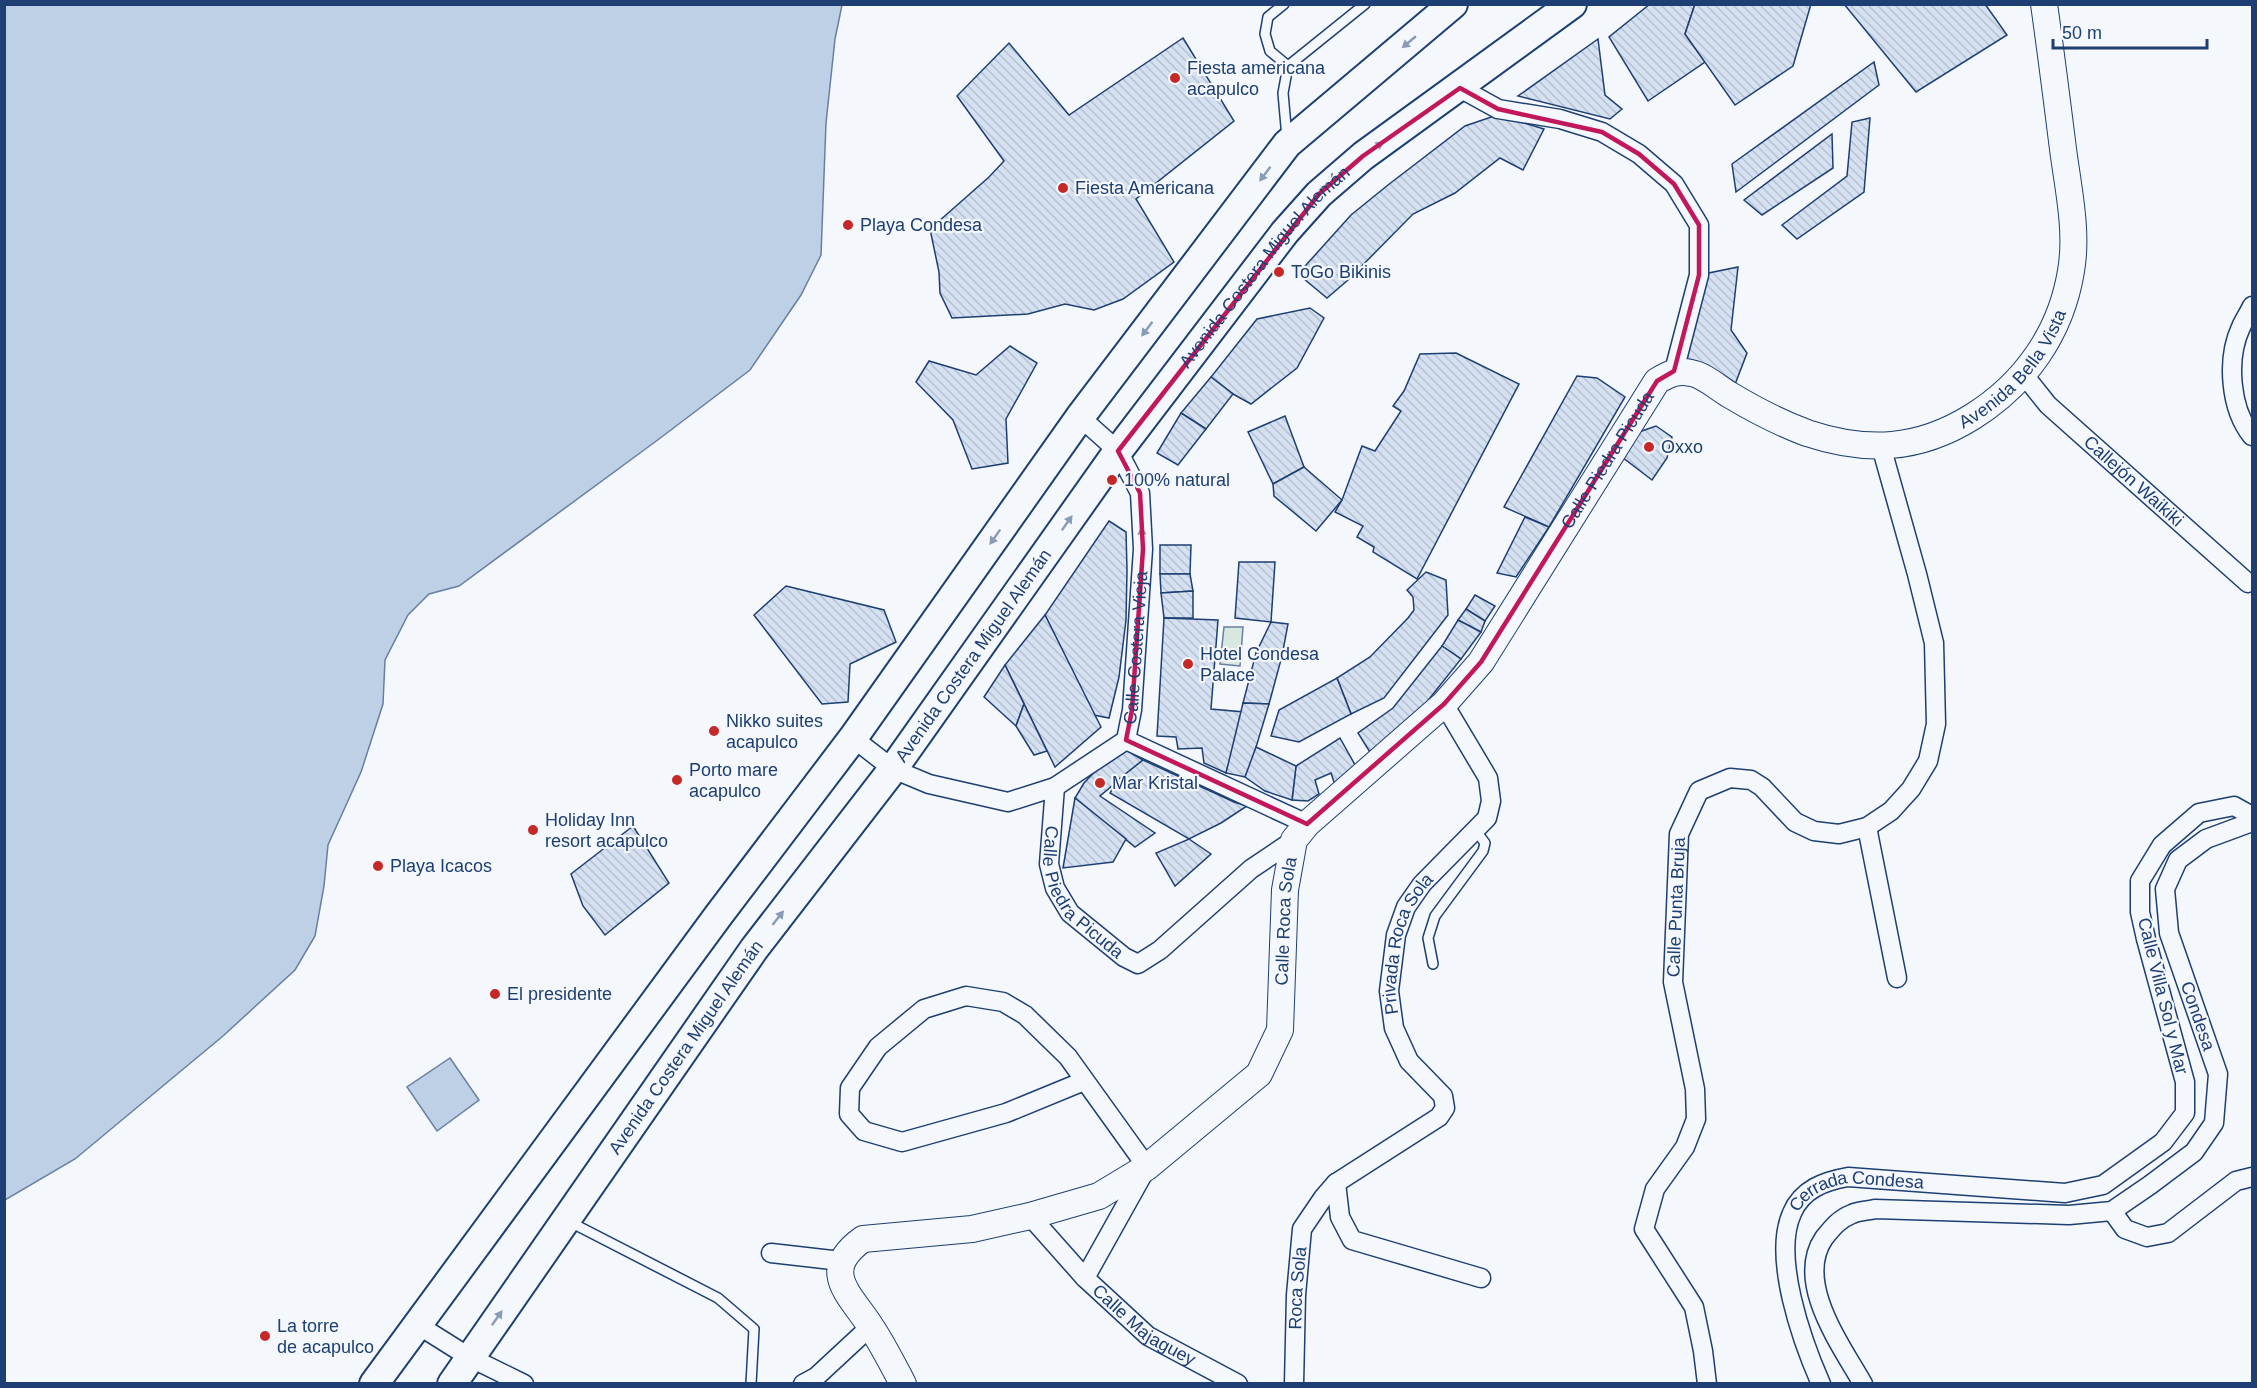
<svg xmlns="http://www.w3.org/2000/svg" width="2257" height="1388" font-family="Helvetica,sans-serif">
<style>
.grass{fill:#d7e8df;stroke:#687fa3;stroke-width:1.5}
.water{fill:#bed0e5;stroke:#687fa3;stroke-width:1.5}
.building{fill:url(#building-back-hatch);stroke:#1d3f73;stroke-width:1.5}
.lines{fill:none;stroke-linecap:round;stroke-linejoin:round}
.service-casing{stroke:#1d3f73;stroke-width:12}
.minor-casing{stroke:#1d3f73;stroke-width:21}
.secondary-casing{stroke:#1d3f73;stroke-width:28}
.primary-casing{stroke:#1d3f73;stroke-width:32}
.service{stroke:#f4f7fb;stroke-width:9}
.minor{stroke:#f4f7fb;stroke-width:18}
.secondary{stroke:#f4f7fb;stroke-width:26}
.primary{stroke:#f4f7fb;stroke-width:28}
.oneway{fill:#889bb7}
.marked{fill:none;stroke:#c2185b;stroke-width:4.5;stroke-linejoin:round}
.poi-dot{fill:#c62828;stroke:#f4f7fb;stroke-width:2}
.labels{text-anchor:middle;stroke-width:4.5;stroke-linejoin:round;paint-order:stroke}
.poi-label{font-size:18px;fill:#1d3f73;stroke:#f4f7fb;text-anchor:start}
.street-label{font-size:18px;fill:#1d3f73;stroke:#f4f7fb}
</style>
<defs>
<pattern id="building-back-hatch" width="6" height="6" patternUnits="userSpaceOnUse" patternTransform="scale(1.5)"><rect width="6" height="6" fill="#d5e0f0"/><path d="M-1 5l2 2M0 0l6 6M5-1l2 2" fill="none" stroke="#b6c1d1"/></pattern>
</defs>
<rect width="100%" height="100%" fill="#f4f7fb"/>
<path class="grass" d="M1224 627H1243L1240 666 1220 664Z"/>
<g class="water">
<path d="M4 5H842L835 39 826 123 821 255 801 295 750 370 659 439 459 586 429 594 408 615 385 660 383 704 361 772 328 845 324 886 315 936 295 970 223 1036 75 1159 5 1200Z"/>
<path d="M450 1058 479 1100 437 1131 407 1087Z"/>
</g>
<g class="building">
<path d="M1650 4H1695L1685 34 1705 62 1648 101 1609 37Z"/>
<path d="M1695 4H1811L1793 66 1735 105 1685 34Z"/>
<path d="M1844 4H1985L2007 35 1916 92Z"/>
<path d="M1183 38 1234 121 1136 199 1174 262 1123 299 1094 310 1065 304 1028 314 952 318 940 293 939 272 930 229 989 177 1004 161 957 96 1009 43 1069 115Z"/>
<path d="M1598 39 1605 95 1622 109 1610 119 1518 96Z"/>
<path d="M1874 62 1879 85 1736 192 1732 164Z"/>
<path d="M1497 115 1544 129 1523 170 1500 158 1455 193 1413 214 1348 280 1327 298 1298 274 1351 215 1388 185 1465 126Z"/>
<path d="M1870 118 1864 192 1797 239 1782 225 1847 176 1852 122Z"/>
<path d="M1832 134 1833 168 1762 215 1744 200Z"/>
<path d="M1738 267 1731 330 1747 353 1734 387 1711 378 1685 358 1699 275Z"/>
<path d="M1310 308 1324 318 1297 368 1251 404 1233 394 1211 377 1257 319Z"/>
<path d="M1010 346 1037 363 1006 419 1008 463 972 469 953 420 916 382 929 361 976 375Z"/>
<path d="M1456 353 1519 384 1417 579 1373 552 1374 547 1357 537 1363 526 1335 512 1342 500 1362 446 1375 451 1401 411 1393 406 1404 391 1420 354Z"/>
<path d="M1577 376 1597 378 1625 397 1549 527 1504 507Z"/>
<path d="M1211 377 1233 394 1206 429 1181 413Z"/>
<path d="M1181 413 1206 429 1178 465 1157 453Z"/>
<path d="M1285 416 1304 467 1273 484 1248 432Z"/>
<path d="M1656 426 1672 437 1667 458 1652 480 1622 457 1639 432Z"/>
<path d="M1304 467 1342 500 1316 531 1274 496 1273 484Z"/>
<path d="M1525 517 1549 527 1516 577 1497 573Z"/>
<path d="M1109 521 1126 532 1127 570 1126 620 1119 677 1109 718 1094 715 1045 615Z"/>
<path d="M1160 545H1191L1190 574H1160Z"/>
<path d="M1239 562H1275L1271 622 1235 618Z"/>
<path d="M1426 572 1446 580 1448 615 1384 698 1351 714 1337 678 1370 657 1408 618 1414 610 1413 597 1407 590Z"/>
<path d="M1160 574H1190L1193 591 1161 593Z"/>
<path d="M786 586 884 610 896 642 850 664 848 702 822 704 754 615Z"/>
<path d="M1193 591V618H1164L1161 593Z"/>
<path d="M1475 595 1495 606 1485 621 1466 609Z"/>
<path d="M1466 609 1485 621 1481 632 1458 620Z"/>
<path d="M1045 615 1101 727 1055 767 1005 665Z"/>
<path d="M1164 618 1218 620 1211 709 1244 712 1226 773 1204 763 1202 748 1178 749 1176 737 1157 736Z"/>
<path d="M1458 620 1481 632 1461 659 1442 646Z"/>
<path d="M1271 622 1288 624 1282 656 1256 653Z"/>
<path d="M1442 646 1461 659 1418 713 1373 757 1358 733 1393 708Z"/>
<path d="M1256 653 1282 656 1269 704 1243 703Z"/>
<path d="M1005 665 1024 704 1016 726 984 697Z"/>
<path d="M1337 678 1351 714 1299 742 1271 736 1279 710Z"/>
<path d="M1243 703 1269 704 1251 764 1245 777 1226 773Z"/>
<path d="M1024 704 1047 751 1034 755 1016 726Z"/>
<path d="M1340 738 1359 772 1335 785 1331 773 1315 780 1319 794 1308 801 1292 800 1296 766Z"/>
<path d="M1256 747 1296 766 1292 800 1265 791 1245 777Z"/>
<path d="M1126 750 1143 760 1100 796 1155 833 1135 847 1075 798 1084 783 1105 761Z"/>
<path d="M1143 760 1234 802 1247 806 1221 823 1189 839 1110 793 1119 779Z"/>
<path d="M1075 798 1126 839 1113 862 1063 868Z"/>
<path d="M633 826 669 883 605 935 583 906 571 874Z"/>
<path d="M1189 839 1211 854 1175 886 1156 853Z"/>
</g>
<g class="lines">
<defs>
<g id="service">
<path d="M1284 4 1268 17 1265 34 1270 51 1288 66"/>
<path d="M1287 138 1283 93 1288 66 1365 4"/>
<path d="M1433 964 1428 938 1435 916 1483 851 1485 843 1476 831"/>
<path d="M570 1222 718 1298 754 1329 751 1384"/>
</g>
<g id="minor">
<path d="M1460 88 1498 109 1560 119 1602 132 1639 154 1674 184 1699 225V275L1674 371"/>
<path d="M2252 306C2249 313 2244 320 2241 327 2226 359 2230 409 2252 436"/>
<path id="s1" d="M2024 375 2048 405 2248 583"/>
<path id="s2" d="M853 738 893 769 929 784 1008 802 1055 787 1126 740 1132 710 1143 549 1140 493 1118 451 1080 417"/>
<path d="M1126 740 1307 824"/>
<path id="s3" d="M1055 787 1049 864 1055 888 1070 913 1124 957 1138 964 1160 950 1251 869 1294 840"/>
<path d="M1867 827 1897 978"/>
<path d="M1084 1081 1006 1113 902 1142 864 1131 849 1114 850 1088 878 1047 924 1009 966 996 1003 1002 1025 1015 1068 1057 1147 1167 1085 1278"/>
<path d="M1336 1183 1340 1217 1352 1240 1481 1278"/>
<path d="M2112 1211 2125 1229 2147 1237 2168 1233 2236 1181 2252 1177"/>
<path id="s4" d="M1030 1216 1085 1278 1148 1336 1238 1384"/>
<path d="M771 1253 841 1261"/>
<path d="M418 1325 469 1357 524 1384"/>
<path d="M803 1384 816 1377 871 1326"/>
<path id="s5" d="M1294 1384 1296 1295 1302 1229 1323 1198 1336 1183 1439 1117 1445 1108 1443 1096 1409 1061 1394 1028 1389 991 1396 935 1406 907 1422 884 1487 818 1491 801 1488 778 1444 704"/>
<path id="s6" d="M1707 1384 1703 1351 1694 1307 1644 1229 1655 1189 1685 1147 1696 1119 1695 1089 1673 982 1679 834 1699 791 1730 778 1751 780 1762 787 1795 822 1814 831 1839 834 1867 827 1891 811 1911 789 1928 761 1936 724 1934 643 1917 574 1881 446"/>
<path id="s7" d="M1821 1384C1802 1341 1772 1257 1792 1213 1802 1189 1825 1181 1848 1177L2065 1193 2103 1185 2163 1142 2185 1113V1082L2146 939 2140 912V881L2162 845 2199 813 2234 806 2252 816"/>
<path d="M1863 1384C1841 1345 1794 1282 1824 1238 1832 1228 1839 1219 1852 1214 1859 1211 1867 1211 1875 1209L2069 1215 2112 1211 2150 1185 2194 1152 2214 1123 2218 1074 2169 933 2165 889 2178 860 2206 839 2252 822"/>
</g>
<g id="secondary">
<path id="s8" d="M903 1384C893 1365 883 1345 871 1327 850 1294 818 1271 863 1239L972 1229 1030 1216 1099 1196 1147 1167 1259 1074 1280 1030 1285 890 1294 840 1307 824 1444 704 1481 662 1657 381C1669 374 1677 370 1691 373 1704 375 1718 388 1730 395 1755 410 1780 423 1807 433 1867 453 1919 450 1972 417 2025 384 2061 333 2071 271 2078 231 2068 188 2063 149 2057 101 2051 53 2044 4"/>
</g>
<g id="primary">
<path d="M374 1384 718 916 853 738 1080 417 1287 144 1453 4"/>
<path id="s9" d="M452 1384 754 949 893 769 1118 451 1285 232 1319 194 1363 156 1572 4"/>
</g>
</defs>
<use href="#service" class="service-casing"/>
<use href="#minor" class="minor-casing"/>
<use href="#secondary" class="secondary-casing"/>
<use href="#primary" class="primary-casing"/>
<use href="#service" class="service"/>
<use href="#minor" class="minor"/>
<use href="#secondary" class="secondary"/>
<use href="#primary" class="primary"/>
</g>
<defs><path id="oneway-solid" d="M-6-.8H1V-3.2L6.5 0L1 3.2V.8H-6Z" transform="scale(1.5)"/></defs>
<g class="oneway">
<use href="#oneway-solid" transform="translate(1409 42) rotate(140)"/>
<use href="#oneway-solid" transform="translate(1376 147) rotate(-35)"/>
<use href="#oneway-solid" transform="translate(1265 174) rotate(127)"/>
<use href="#oneway-solid" transform="translate(1147 329) rotate(127)"/>
<use href="#oneway-solid" transform="translate(1067 523) rotate(-55)"/>
<use href="#oneway-solid" transform="translate(1142 536) rotate(-93)"/>
<use href="#oneway-solid" transform="translate(995 537) rotate(125)"/>
<use href="#oneway-solid" transform="translate(778 918) rotate(-52)"/>
<use href="#oneway-solid" transform="translate(497 1318) rotate(-55)"/>
</g>
<path class="marked" d="M1460 88 1498 109 1602 132 1639 154 1674 184 1699 225V275L1674 371 1657 381 1481 662 1444 704 1307 824 1126 740 1132 710 1143 549 1140 493 1118 451 1319 194 1363 156Z"/>
<g class="poi-dot">
<circle cx="1175" cy="78" r="6"/>
<circle cx="1063" cy="188" r="6"/>
<circle cx="848" cy="225" r="6"/>
<circle cx="1279" cy="272" r="6"/>
<circle cx="1649" cy="447" r="6"/>
<circle cx="1112" cy="480" r="6"/>
<circle cx="1188" cy="664" r="6"/>
<circle cx="714" cy="731" r="6"/>
<circle cx="677" cy="780" r="6"/>
<circle cx="1100" cy="783" r="6"/>
<circle cx="533" cy="830" r="6"/>
<circle cx="378" cy="866" r="6"/>
<circle cx="495" cy="994" r="6"/>
<circle cx="265" cy="1336" r="6"/>
</g>
<g class="labels">
<g class="poi-label">
<text x="1187" y="74">Fiesta americana<tspan x="1187" dy="21">acapulco</tspan></text>
<text x="1075" y="194">Fiesta Americana</text>
<text x="860" y="231">Playa Condesa</text>
<text x="1291" y="278">ToGo Bikinis</text>
<text x="1661" y="453">Oxxo</text>
<text x="1124" y="486">100% natural</text>
<text x="1200" y="660">Hotel Condesa<tspan x="1200" dy="21">Palace</tspan></text>
<text x="726" y="727">Nikko suites<tspan x="726" dy="21">acapulco</tspan></text>
<text x="689" y="776">Porto mare<tspan x="689" dy="21">acapulco</tspan></text>
<text x="1112" y="789">Mar Kristal</text>
<text x="545" y="826">Holiday Inn<tspan x="545" dy="21">resort acapulco</tspan></text>
<text x="390" y="872">Playa Icacos</text>
<text x="507" y="1000">El presidente</text>
<text x="277" y="1332">La torre<tspan x="277" dy="21">de acapulco</tspan></text>
</g>
<g class="street-label">
<text dy="6" stroke="none"><textPath href="#s9" startOffset="1382">Avenida Costera Miguel Alemán</textPath></text>
<text dy="6" stroke="none"><textPath href="#s8" startOffset="1846">Avenida Bella Vista</textPath></text>
<text dy="6" stroke="none"><textPath href="#s8" startOffset="1350">Calle Piedra Picuda</textPath></text>
<text dy="6" stroke="none"><textPath href="#s1" startOffset="153">Callejón Waikiki</textPath></text>
<text dy="6" stroke="none"><textPath href="#s2" startOffset="398">Calle Costera Vieja</textPath></text>
<text dy="6" stroke="none"><textPath href="#s9" startOffset="896">Avenida Costera Miguel Alemán</textPath></text>
<text dy="6" stroke="none"><textPath href="#s3" startOffset="118">Calle Piedra Picuda</textPath></text>
<text dy="6" stroke="none"><textPath href="#s6" startOffset="508">Calle Punta Bruja</textPath></text>
<text dy="6" stroke="none"><textPath href="#s8" startOffset="771">Calle Roca Sola</textPath></text>
<text dy="6" stroke="none"><textPath href="#s5" startOffset="531">Privada Roca Sola</textPath></text>
<text transform="translate(2163 996) rotate(76)" y="6">Calle Villa Sol y Mar</text>
<text transform="translate(2198 1016) rotate(71)" y="6">Condesa</text>
<text dy="6" stroke="none"><textPath href="#s9" startOffset="410">Avenida Costera Miguel Alemán</textPath></text>
<text dy="6" stroke="none"><textPath href="#s7" startOffset="252">Cerrada Condesa</textPath></text>
<text dy="6" stroke="none"><textPath href="#s5" startOffset="96">Roca Sola</textPath></text>
<text dy="6" stroke="none"><textPath href="#s4" startOffset="159">Calle Majaguey</textPath></text>
</g>
</g>
<rect width="2257" height="1388" fill="none" stroke="#1d3f73" stroke-width="12"/>
<path d="M2053 39v9h154v-9" fill="none" stroke="#1d3f73" stroke-width="3"/>
<text x="2062" y="39" font-size="18" fill="#1d3f73" stroke="#f4f7fb" stroke-width="4.5" paint-order="stroke">50 m</text>
</svg>
